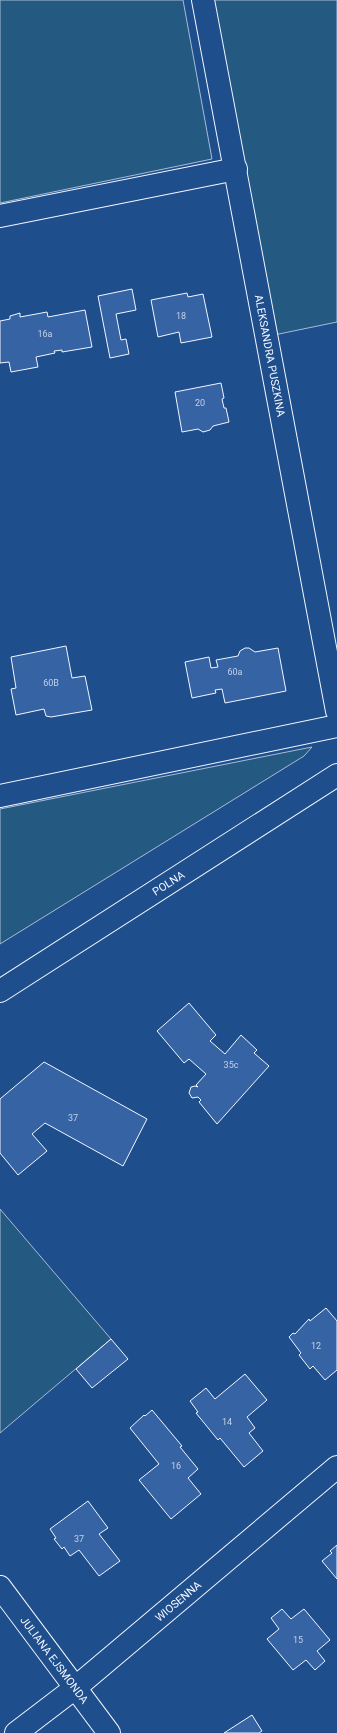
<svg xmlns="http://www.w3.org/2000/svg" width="337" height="1733" font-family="Roboto,sans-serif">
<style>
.green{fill:#245a82;stroke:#a8bbd7}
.building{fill:#3563a3;stroke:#f2f6ff}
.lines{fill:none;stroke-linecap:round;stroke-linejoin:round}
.minor-casing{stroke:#f2f6ff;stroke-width:24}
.minor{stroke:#1f4e8c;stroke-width:22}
.labels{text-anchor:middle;stroke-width:3;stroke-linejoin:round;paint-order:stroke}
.number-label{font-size:9px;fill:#c3d1e8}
.street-label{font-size:11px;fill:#f2f6ff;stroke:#1f4e8c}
</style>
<rect width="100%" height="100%" fill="#1f4e8c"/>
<g class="green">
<path d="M0 0H183L212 159 0 203Z"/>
<path d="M212 0H337V322L274 335Z"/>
<path d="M312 747 304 756 0 944V809Z"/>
<path d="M0 1209 111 1339 0 1433Z"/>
</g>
<g class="building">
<path d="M132 289 136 310 116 314 121 340 126 339 129 354 110 358 98 296Z"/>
<path d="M187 293 188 297 203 294 212 337 181 343 179 332 158 337 151 300Z"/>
<path d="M85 310 92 347 62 352V350L54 351 55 353 36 357 38 367 11 372 9 362 0 363V321L10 319V316L20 313V317L47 312 48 317Z"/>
<path d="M221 383 224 398 222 399 224 408H226L229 422 213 426 210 430 203 432 198 429 182 432 175 392Z"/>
<path d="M66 646 72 678 85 676 92 710 51 717 46 716 44 709 16 715 11 689 16 688 11 657Z"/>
<path d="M245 648H249L255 652 278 648 286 691 225 703 222 689 215 690 216 693 192 698 185 662 209 657 211 668 218 667 216 660 238 656 240 651Z"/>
<path d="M189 1003 216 1035 210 1041 225 1054 241 1035 257 1050 254 1053 269 1066 217 1124 199 1102 201 1100 198 1097 192 1098 189 1093 191 1087 195 1086 198 1087 196 1085 206 1074 189 1059 184 1063 157 1031Z"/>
<path d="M44 1062 147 1119 123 1166 45 1123 32 1134 47 1151 18 1175 0 1153V1099Z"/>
<path d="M326 1308 337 1321V1370L325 1380 313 1366 310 1369 299 1355 301 1353 289 1337 293 1333 295 1334 309 1319 310 1321Z"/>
<path d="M111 1339 128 1359 92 1388 76 1369Z"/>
<path d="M245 1374 267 1400 247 1417 255 1428 249 1433 263 1451 244 1467 220 1438 218 1440 196 1413 198 1412 190 1401 206 1388 215 1399Z"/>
<path d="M152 1410 182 1446 180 1447 198 1469 188 1478 201 1494 171 1519 139 1480 159 1464 130 1428 144 1415 145 1416Z"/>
<path d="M88 1501 108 1528 99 1534 120 1561 99 1576 79 1550 70 1556 64 1547 62 1549 54 1539 56 1538 50 1529Z"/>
<path d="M337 1545V1579L322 1561 332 1553 330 1551Z"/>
<path d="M282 1609 291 1619 304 1609 330 1640 317 1651 325 1661 315 1670 306 1660 293 1670 267 1639 279 1629 271 1618Z"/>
<path d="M252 1715 262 1731 259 1733H224Z"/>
</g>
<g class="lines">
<defs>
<g id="minor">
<path id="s1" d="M203 0 337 711"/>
<path d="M0 216 236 169"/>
<path d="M0 796 337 726"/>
<path id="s2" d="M0 991 337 775"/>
<path id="s3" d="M0 1587 109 1733"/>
<path id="s4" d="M16 1733 75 1688 337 1467"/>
</g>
</defs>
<use href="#minor" class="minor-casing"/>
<use href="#minor" class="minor"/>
</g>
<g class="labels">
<g class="number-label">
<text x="181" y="319">18</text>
<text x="45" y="337">16a</text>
<text x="200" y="406">20</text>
<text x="235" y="675">60a</text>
<text x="51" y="686">60B</text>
<text x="231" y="1068">35c</text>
<text x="73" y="1121">37</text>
<text x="316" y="1349">12</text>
<text x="227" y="1425">14</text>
<text x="176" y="1469">16</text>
<text x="79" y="1542">37</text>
<text x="298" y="1643">15</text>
</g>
<g class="street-label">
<text dy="4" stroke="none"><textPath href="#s1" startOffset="362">ALEKSANDRA PUSZKINA</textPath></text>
<text dy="4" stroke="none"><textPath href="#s2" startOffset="200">POLNA</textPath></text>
<text dy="4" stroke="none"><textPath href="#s4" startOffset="209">WIOSENNA</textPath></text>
<text dy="4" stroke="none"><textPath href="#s3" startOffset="91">JULIANA EJSMONDA</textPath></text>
</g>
</g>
</svg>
